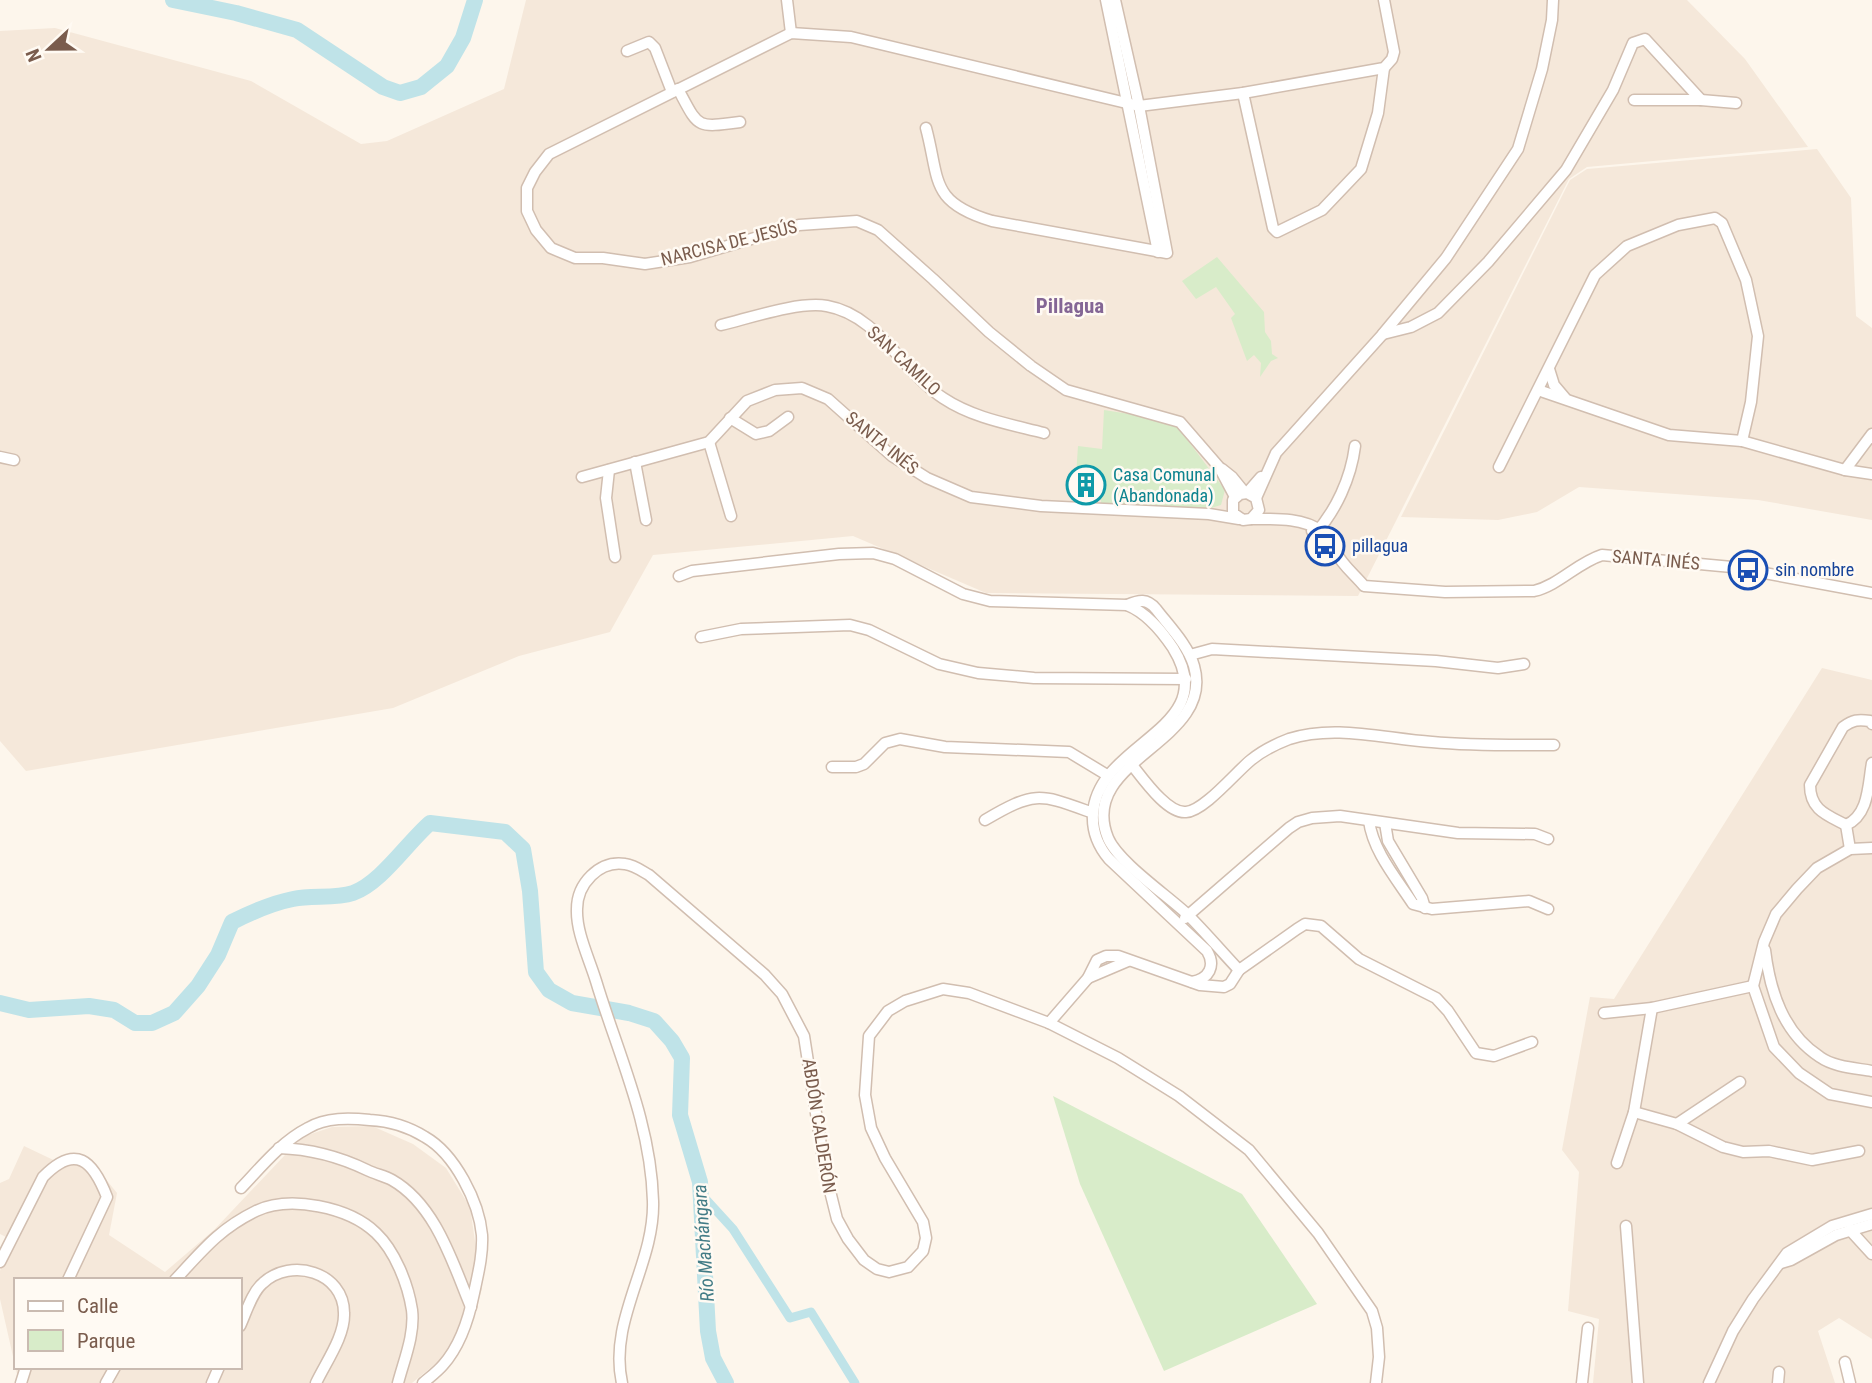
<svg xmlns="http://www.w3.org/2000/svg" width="1872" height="1383" font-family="'Roboto Condensed',sans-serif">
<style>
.residential{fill:#f5e8da;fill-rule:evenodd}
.green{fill:#d8ecc9}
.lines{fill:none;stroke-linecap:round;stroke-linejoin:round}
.canal{stroke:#bfe3e8;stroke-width:9}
.river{stroke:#bfe3e8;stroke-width:16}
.minor-casing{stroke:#d1beb0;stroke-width:13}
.minor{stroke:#fff;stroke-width:10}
.labels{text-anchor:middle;stroke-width:5;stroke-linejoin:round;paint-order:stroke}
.street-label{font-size:18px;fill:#7a5c4d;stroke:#fffaf3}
.culture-label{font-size:18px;fill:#0d838f;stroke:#fffaf3;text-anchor:start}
.transit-label{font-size:18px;fill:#164399;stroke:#fffaf3;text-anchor:start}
.water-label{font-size:19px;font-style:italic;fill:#437c86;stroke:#fffaf3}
.quarter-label{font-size:21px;font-weight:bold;fill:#846695;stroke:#fffaf3}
</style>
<rect width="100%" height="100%" fill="#fdf6ec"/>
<g class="residential">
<path d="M526 0H1687L1745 59 1808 147 1587 167 1569 179 1358 596 986 593 853 536 653 555 610 632 519 656 393 708 26 771 0 741V31L55 28 251 81 361 144 387 141 504 89Z"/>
<path d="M1817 149 1851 198 1856 316 1872 328V520L1758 500 1579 487 1537 512 1498 520 1401 517 1570 180 1587 169Z"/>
<path d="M1822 668 1872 680V1339L1839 1318 1818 1331 1835 1383H1593L1599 1319 1568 1311 1579 1172 1562 1150 1590 997 1614 999Z"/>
<path d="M372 1126 413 1144 446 1168 470 1207 482 1289 467 1338 412 1383H19L0 1299V1271L10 1239 0 1234V1183L9 1179 24 1146 66 1166 83 1163 95 1166 117 1193 109 1235 165 1272 214 1230 302 1137 332 1127ZM16 1280H240V1367H16Z"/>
</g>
<g class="green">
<path d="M1217 257 1264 312 1265 332 1271 341 1272 354 1278 358 1271 361 1260 377 1261 363 1254 355 1247 361 1231 318 1235 314 1216 287 1196 299 1182 281Z"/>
<path d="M1104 410 1136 415 1177 426 1225 490 1221 505 1208 509 1101 503 1099 478 1076 476 1078 446 1102 449Z"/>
<path d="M1053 1096 1242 1194 1317 1304 1164 1371 1080 1184Z"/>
</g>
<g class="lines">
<path class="canal" d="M701 1194 733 1229 790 1318 811 1312 855 1383"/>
<g class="river">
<path d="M173 0 236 13 297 30 383 87 400 93 421 87 447 66 463 38 475 0"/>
<path d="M0 1003 29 1010 89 1006 114 1010 135 1023H152L174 1013 198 986 218 955 232 922C252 912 272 903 293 899 312 895 335 899 353 893 381 883 407 843 430 823L505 832 523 849 530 891 536 972 549 990 572 1003 629 1013 654 1021 672 1041 682 1058 680 1115 700 1182 708 1331 713 1358 726 1383"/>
</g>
<defs>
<g id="minor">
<path d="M787 0 791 33"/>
<path d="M1106 0 1158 252"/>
<path d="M627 51 649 42 655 48 672 92"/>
<path d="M678 89C699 128 695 128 740 122"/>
<path d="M1243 93 1273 228 1277 232 1322 210 1361 169 1378 113 1384 68"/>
<path d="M1634 100H1701L1736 103"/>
<path d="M926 128C940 180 929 202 992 221L1167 253 1139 106 1115 0"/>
<path d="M721 325C750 318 799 301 827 306 878 315 902 371 943 398 973 418 1009 424 1044 433"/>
<path d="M1383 334 1411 327 1438 313 1488 262 1566 170 1613 90 1633 43 1645 39 1701 100"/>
<path d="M1549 369 1554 385 1565 398"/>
<path d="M1538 390 1669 435 1742 441 1845 470 1872 474"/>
<path d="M730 418 756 434 769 431 788 417"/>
<path d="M709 442 731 516"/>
<path d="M0 457 14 460"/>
<path d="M635 462 646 520"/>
<path d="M1499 467 1595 275 1627 246 1678 225 1715 218 1722 223 1746 280 1758 336 1751 402 1742 441"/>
<path d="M1222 469 1232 477 1245 493"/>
<path d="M609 470 606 498 615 557"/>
<path d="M1845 470 1872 434"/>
<path d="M582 477 709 442 747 401 775 390 802 388 828 399 892 456 927 478 971 497 1041 506 1209 514 1239 519"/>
<path d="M1247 493 1256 498 1259 510 1251 519 1243 520 1233 513V500L1240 494 1247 493 1261 477"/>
<path d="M1235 497 1219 467 1180 422 1066 390 1031 366 989 332 933 279 878 230 857 221 799 225 690 257 645 264 603 258H575L551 248 536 230 527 211V188L535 172 549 154 791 33 851 37 1139 106 1243 93 1384 68 1392 59 1394 52 1384 0"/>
<path d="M1256 498 1276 453 1382 335 1446 258 1518 149 1542 69 1552 20 1553 0"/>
<path d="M1251 519C1273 519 1302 517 1321 531 1329 537 1332 544 1336 552 1341 564 1356 576 1364 586L1445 592 1534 591C1559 585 1577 563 1602 555L1732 567 1872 593"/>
<path d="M1312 531 1329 551 1336 553"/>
<path d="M1314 535C1336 511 1351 478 1355 446"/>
<path d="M679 576 692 571 839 554 873 553 895 559 963 594 990 601 1127 605C1147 613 1161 630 1173 648 1224 730 1097 741 1093 814 1092 831 1098 846 1109 859L1207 951C1216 966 1209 979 1192 982"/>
<path d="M1127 605C1139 600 1147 598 1156 609 1169 626 1188 645 1194 666 1216 743 1076 759 1108 838 1118 862 1168 896 1188 915 1206 933 1222 952 1239 970"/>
<path d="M701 637 741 629 850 625 869 630 939 664 978 673 1034 678 1186 679"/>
<path d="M1190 655 1212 649 1436 661 1498 668 1524 664"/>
<path d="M1128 760C1140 774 1166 814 1186 812 1204 811 1236 772 1251 760 1262 751 1276 744 1289 739 1335 724 1385 739 1432 742 1473 746 1514 745 1554 745"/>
<path d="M832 767H856L864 764 885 743 900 739 945 747 1069 752 1107 775"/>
<path d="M985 820C1036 790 1040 794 1093 813"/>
<path d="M1369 821C1373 851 1396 878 1413 904L1432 909 1529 901 1548 909"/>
<path d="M1385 823 1388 841 1422 898 1425 908"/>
<path d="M1846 825C1827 815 1810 810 1810 785L1843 727C1853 720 1858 719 1870 721L1872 724"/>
<path d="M1846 825C1869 815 1868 785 1872 763"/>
<path d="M1846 825 1850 849"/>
<path d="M1872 848 1850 849 1817 868 1797 889 1776 914 1764 942 1753 986 1774 1047 1799 1073 1830 1094 1872 1102"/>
<path d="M1185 918 1289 828 1298 822 1312 818 1340 816 1458 833 1535 834 1548 839"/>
<path d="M1765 950C1770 991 1783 1033 1820 1057 1834 1067 1855 1068 1872 1071"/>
<path d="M1088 978 1128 961"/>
<path d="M1604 1013 1652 1008 1753 986"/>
<path d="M1049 1023 1088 978 1097 960 1106 956H1118L1200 985 1224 987 1230 984 1239 970 1297 929 1305 924 1321 926 1359 959 1436 998 1448 1011 1476 1053 1494 1056 1532 1042"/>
<path d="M1634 1112 1677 1124 1723 1147 1743 1152 1769 1151 1812 1160 1859 1151"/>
<path d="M1677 1124 1740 1082"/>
<path d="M279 1148C311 1149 338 1156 367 1170 375 1174 385 1176 392 1180 436 1205 453 1264 471 1307"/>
<path d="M1617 1163 1634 1112 1652 1008"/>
<path d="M241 1188C262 1166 281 1142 308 1128 326 1117 350 1118 370 1120 389 1121 409 1127 425 1137 455 1154 479 1202 482 1235 483 1255 478 1274 474 1293 469 1318 460 1346 443 1365 437 1372 430 1377 423 1383"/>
<path d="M1626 1226 1638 1383"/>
<path d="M1850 1230 1872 1254"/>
<path d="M0 1262 43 1177C76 1143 93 1161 107 1197L68 1280"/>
<path d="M1781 1263 1791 1260 1836 1235 1872 1224"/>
<path d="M175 1280C202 1251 219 1229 256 1211 290 1195 349 1207 376 1233 395 1251 408 1284 412 1310 415 1334 404 1360 398 1383"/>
<path d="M240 1326C246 1313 252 1292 263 1283 291 1257 344 1272 344 1313 345 1336 326 1362 316 1383"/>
<path d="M1845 1362 1850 1383"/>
<path d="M21 1383 26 1367"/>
<path d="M106 1383 115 1367"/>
<path d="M212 1383 219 1367"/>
<path d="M622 1383C608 1320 655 1264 653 1201 651 1123 618 1054 596 981 589 958 576 932 577 909 577 884 599 860 625 864 634 865 642 871 649 875L765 975 782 994 804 1036 825 1171 837 1219 848 1239 864 1260 877 1269 889 1272 908 1267 923 1251 926 1238 923 1222 885 1158 871 1128 865 1095 869 1036 888 1011 905 1001 943 989 969 993 1049 1023 1118 1058 1179 1096 1249 1150 1318 1233 1372 1311 1377 1328 1379 1357 1376 1383"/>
<path d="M1582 1383 1588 1328"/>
<path d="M1709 1383 1733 1331 1753 1299 1787 1253 1832 1226 1872 1214"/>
<path d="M1778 1383 1779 1372"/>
</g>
</defs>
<use href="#minor" class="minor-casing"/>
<use href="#minor" class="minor"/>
</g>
<defs>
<symbol id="building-ring" viewBox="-11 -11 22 22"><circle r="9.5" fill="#fffaf3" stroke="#0f9aa8" stroke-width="1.5"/><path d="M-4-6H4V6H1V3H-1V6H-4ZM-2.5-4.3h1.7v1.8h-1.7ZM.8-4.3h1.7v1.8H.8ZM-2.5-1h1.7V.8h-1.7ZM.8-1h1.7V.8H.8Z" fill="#0f9aa8"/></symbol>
<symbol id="bus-ring" viewBox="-11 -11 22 22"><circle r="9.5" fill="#fffaf3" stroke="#1a4fb4" stroke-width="1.5"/><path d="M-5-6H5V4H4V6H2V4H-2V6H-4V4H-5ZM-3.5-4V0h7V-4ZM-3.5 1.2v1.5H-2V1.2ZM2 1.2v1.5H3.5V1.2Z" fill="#1a4fb4"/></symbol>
</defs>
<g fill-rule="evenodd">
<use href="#building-ring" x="1064" y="463" width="44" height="44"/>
<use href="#bus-ring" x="1303" y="524" width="44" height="44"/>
<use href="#bus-ring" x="1726" y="548" width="44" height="44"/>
</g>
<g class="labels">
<g class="street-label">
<text transform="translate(729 243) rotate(-14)" y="6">NARCISA DE JESÚS</text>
<text transform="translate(904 361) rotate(43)" y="6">SAN CAMILO</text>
<text transform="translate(882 443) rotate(39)" y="6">SANTA INÉS</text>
<text transform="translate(1656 560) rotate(5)" y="6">SANTA INÉS</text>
<text transform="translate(819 1126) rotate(81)" y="6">ABDÓN CALDERÓN</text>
</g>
<g class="culture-label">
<text x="1113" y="481">Casa Comunal<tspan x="1113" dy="21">(Abandonada)</tspan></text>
</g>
<g class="transit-label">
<text x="1352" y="552">pillagua</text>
<text x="1775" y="576">sin nombre</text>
</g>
<g class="water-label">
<text transform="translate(703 1243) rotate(-94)" y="7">Río Machángara</text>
</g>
<g class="quarter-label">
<text x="1070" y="313">Pillagua</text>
</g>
</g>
<rect x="14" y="1278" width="228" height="91" fill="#fffaf3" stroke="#cabbb1" stroke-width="2"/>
<rect x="28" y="1301" width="35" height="10" fill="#ffffff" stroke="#cabbb1" stroke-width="2"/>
<text x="77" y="1313" font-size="21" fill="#7a5c4d">Calle</text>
<rect x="28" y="1330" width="35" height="21" fill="#d8ecc9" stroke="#cabbb1" stroke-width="2"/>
<text x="77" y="1348" font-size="21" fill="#7a5c4d">Parque</text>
<g transform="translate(49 49) rotate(248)" stroke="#fffaf3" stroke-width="5" paint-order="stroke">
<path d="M0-5L12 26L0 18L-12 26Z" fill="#7a5c4d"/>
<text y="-10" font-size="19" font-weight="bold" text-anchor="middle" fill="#7a5c4d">N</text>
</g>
</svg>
